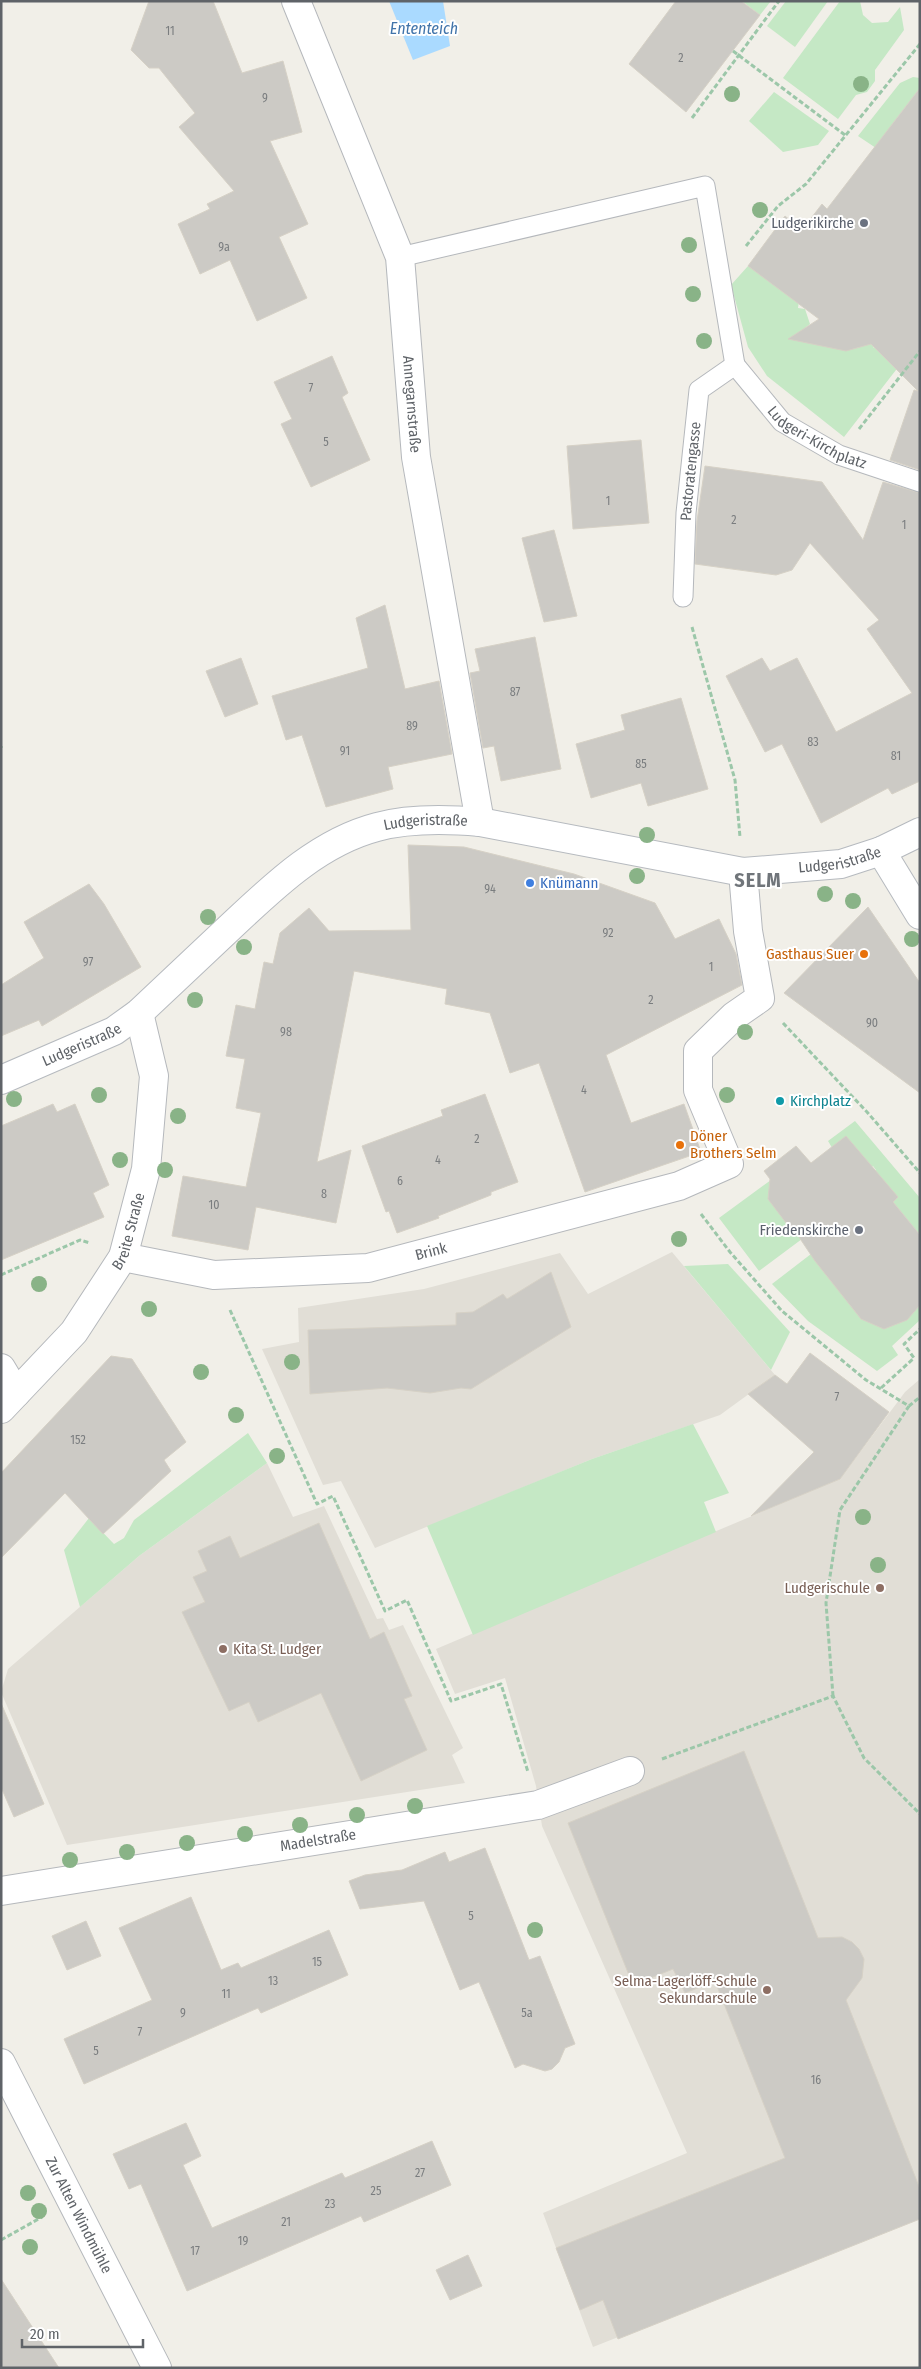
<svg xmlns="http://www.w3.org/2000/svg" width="921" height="2369" font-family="'Fira Sans Condensed',sans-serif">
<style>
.education{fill:#e1ded6}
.green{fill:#c5e8c5}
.water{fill:#aadaff}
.building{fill:#cccac5;stroke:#d6d1c6}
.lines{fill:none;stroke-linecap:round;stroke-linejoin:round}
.lane-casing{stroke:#b5b8bc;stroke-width:21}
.street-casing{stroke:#b5b8bc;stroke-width:30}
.secondary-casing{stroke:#b6babf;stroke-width:30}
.path{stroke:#9cc7a9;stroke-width:3;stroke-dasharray:5 2.5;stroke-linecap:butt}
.lane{stroke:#fff;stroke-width:19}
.street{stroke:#fff;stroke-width:28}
.secondary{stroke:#fff;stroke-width:28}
.tree{fill:#89b387}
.worship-dot{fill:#6b7280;stroke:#fff;stroke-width:2}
.shop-dot{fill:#3f7fe0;stroke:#fff;stroke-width:2}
.food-dot{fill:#e8710a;stroke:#fff;stroke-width:2}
.culture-dot{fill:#0f9aa8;stroke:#fff;stroke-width:2}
.education-dot{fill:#8d6e63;stroke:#fff;stroke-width:2}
.labels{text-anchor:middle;stroke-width:4;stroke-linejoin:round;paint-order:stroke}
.number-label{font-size:12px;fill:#7a7d7f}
.worship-label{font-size:15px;fill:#5b616d;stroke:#fff;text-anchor:end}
.street-label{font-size:15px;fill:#5f6368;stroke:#fff}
.shop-label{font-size:15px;fill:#366cbe;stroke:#fff;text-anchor:start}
.food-label{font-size:15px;fill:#c56008;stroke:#fff;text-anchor:end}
.culture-label{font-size:15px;fill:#0d838f;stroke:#fff;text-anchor:start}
.education-label{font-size:15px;fill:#785e54;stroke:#fff;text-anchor:end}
.water-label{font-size:16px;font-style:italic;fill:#4174aa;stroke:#fff}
.district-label{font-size:20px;font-weight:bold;letter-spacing:1px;fill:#70757a;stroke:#fff}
</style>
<rect width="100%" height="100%" fill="#f1efe8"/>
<g class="education">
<path d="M672 1252 775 1375 720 1415 592 1459 375 1548 341 1481 323 1485 262 1349 299 1342 298 1308 424 1289 560 1253 588 1294Z"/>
<path d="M920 1379V2218L593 2347 543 2213 687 2153 542 1826 536 1786 505 1678 455 1694 436 1649 840 1479 905 1392Z"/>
<path d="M267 1463 293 1517 324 1506 377 1619 383 1618 389 1630 403 1625 463 1748 452 1755 465 1783 67 1845 1 1692 8 1669 139 1556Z"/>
</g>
<g class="green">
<path d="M742 1H771L760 15Z"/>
<path d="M786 1H828L795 47 767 26Z"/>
<path d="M840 1H860L863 15 872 23 888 22 900 7 904 30 875 70V81L867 92 856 95 838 119 783 78Z"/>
<path d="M913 77 920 78V88L893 123 879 150 858 136 900 83Z"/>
<path d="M774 92 829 131 818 145 783 152 749 121Z"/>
<path d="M748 266 799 301 798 308 805 309 810 324 805 328 852 343 853 349 860 347 858 340 874 343 873 347 876 349 920 339 844 437 767 376 748 347 731 285Z"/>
<path d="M855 1121 920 1198V1235L893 1202 898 1197 870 1174 876 1170 873 1166 867 1170 834 1151 828 1141Z"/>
<path d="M771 1180 768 1200 780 1201 794 1222 788 1226 792 1232 800 1227 806 1236 759 1271 719 1218Z"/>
<path d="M811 1254 861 1319 867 1321 920 1305V1320L892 1346 898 1355 877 1371 808 1321 772 1284Z"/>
<path d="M728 1264 790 1332 771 1370 684 1266Z"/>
<path d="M693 1424 729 1493 704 1502 716 1532 473 1635 427 1526 592 1459Z"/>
<path d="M248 1433 267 1463 139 1556 80 1607 64 1550 89 1518 114 1544 124 1538 134 1520Z"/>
</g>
<path class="water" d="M389 1H443L450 46 413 60Z"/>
<g class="building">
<path d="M149 1H213L242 73 283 61 302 132 270 141 308 224 279 237 307 298 257 321 230 260 200 274 178 224 210 209 207 204 234 191 179 127 195 113 159 68H149L131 50Z"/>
<path d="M676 1H741L760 15 686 112 629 64Z"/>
<path d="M920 88V470L890 460 914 390 918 391 871 344 846 351 788 339 819 319 748 266 785 216 802 230 822 204 827 209Z"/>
<path d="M332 356 348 393 342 397 370 460 311 487 281 424 292 419 274 382Z"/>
<path d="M641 440 649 523 573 529 567 446Z"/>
<path d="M705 466 822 482 863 540 883 482 920 493V781L892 794 888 788 821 823 782 744 765 752 726 676 762 658 770 671 797 658 836 732 912 693 867 629 879 620 810 543 792 570 776 575 695 564 697 521Z"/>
<path d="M554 530 577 616 544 622 522 538Z"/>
<path d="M385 605 405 689 439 681 452 754 388 767 393 789 326 807 302 735 286 740 272 696 368 668 356 618Z"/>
<path d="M535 637 561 769 501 781 494 746 483 748 470 673 480 671 475 649Z"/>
<path d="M241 658 258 704 225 717 206 671Z"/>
<path d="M681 698 708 789 648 806 641 783 591 798 576 744 625 730 621 715Z"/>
<path d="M408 845 464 847 574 874 655 903 675 939 719 919 736 954 742 985 606 1055 631 1123 684 1104 701 1152 585 1192 539 1063 510 1073 490 1013 445 1004 447 989 354 971 317 1162 351 1150 336 1223 256 1207 248 1250 172 1236 183 1176 246 1187 261 1113 236 1108 245 1059 226 1056 236 1005 255 1009 264 962 273 964 280 933 309 908 329 931 411 930Z"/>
<path d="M89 884 104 904 141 967 42 1026 39 1020 1 1036V985L44 958 24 922Z"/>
<path d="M868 907 920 983V1093L784 993Z"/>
<path d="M485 1094 518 1182 491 1192V1195L438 1216 439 1218 397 1233 389 1211 386 1212 362 1146 443 1116 441 1110Z"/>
<path d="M53 1104 57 1112 75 1104 109 1185 93 1193 104 1217 1 1260V1126Z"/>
<path d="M846 1136 898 1197 893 1202 920 1235V1305L907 1320 884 1329 861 1319 815 1261 795 1231 793 1232 768 1199 770 1179 764 1171 796 1146 811 1163Z"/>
<path d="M551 1272 571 1327 471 1389 461 1388 430 1393 387 1388 310 1394 308 1330 456 1325V1313L473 1312 503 1294 507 1299Z"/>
<path d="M810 1353 889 1412 840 1479 751 1516 814 1452 748 1394 775 1375 787 1384Z"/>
<path d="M111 1356 132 1359 186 1442 164 1460 171 1471 103 1534 65 1493 1 1558V1473Z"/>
<path d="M319 1523 370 1639 384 1632 412 1696 404 1699 427 1750 361 1781 321 1693 258 1722 249 1702 229 1711 182 1612 205 1602 193 1577 207 1571 198 1551 230 1536 240 1558Z"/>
<path d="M1 1703 44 1804 14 1817 1 1787Z"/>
<path d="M744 1751 818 1938 842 1937 852 1942 859 1949 864 1959 862 1978 846 2000 920 2189V2219L618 2339 603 2300 580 2310 556 2248 785 2158 715 1981 685 1993 673 1969 633 1985 568 1823Z"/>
<path d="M485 1848 529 1960 540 1956 575 2044 565 2048 559 2062 552 2069 545 2071 523 2064 515 2068 479 1982 460 1990 424 1901 360 1909 349 1881 365 1875 402 1870 445 1852 449 1862Z"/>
<path d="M191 1897 221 1970 238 1963 241 1968 329 1930 348 1975 261 2013 258 2008 84 2084 64 2039 152 2000 119 1928Z"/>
<path d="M86 1921 101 1956 67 1970 52 1936Z"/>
<path d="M186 2123 201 2156 183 2165 212 2228 342 2173 345 2178 432 2141 451 2185 364 2222 361 2216 187 2291 141 2184 129 2189 113 2154Z"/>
<path d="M468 2255 482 2286 450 2300 436 2270Z"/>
<path d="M1 2279 59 2368H1Z"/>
</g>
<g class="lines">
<defs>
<g id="lane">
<path d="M400 257 705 186 735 365"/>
<path id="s1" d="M735 365 782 422 839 455 920 482"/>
<path id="s2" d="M683 597 686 513 699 390 735 365"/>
</g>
<g id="street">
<path id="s3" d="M296 1 400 257 416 457 480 822"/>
<path id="s4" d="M123 1257 214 1275 368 1268 679 1186 729 1164 698 1090V1051L734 1016 760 998 748 931 743 872"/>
<path d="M1 1368 16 1393"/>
<path id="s5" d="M1 1409 74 1332 123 1257 146 1169 154 1076 139 1013"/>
<path id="s6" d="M1 1891 538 1805 630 1771"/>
<path id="s7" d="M1 2063 157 2368"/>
</g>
<g id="secondary">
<path d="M881 851 920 915"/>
<path id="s8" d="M1 1080 114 1031 139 1013C168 986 196 959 225 932 270 890 316 843 377 827 410 818 446 819 480 822L743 872 841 864 881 851 920 832"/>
</g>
</defs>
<use href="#lane" class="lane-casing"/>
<use href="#street" class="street-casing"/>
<use href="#secondary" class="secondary-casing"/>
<g class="path">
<path d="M733 51 845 135"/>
<path d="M692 118 779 1"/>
<path d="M746 246 778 206 806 184 920 44"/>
<path d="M859 429 920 351"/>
<path d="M692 627 735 780 740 837"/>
<path d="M1 747 2 748"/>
<path d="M783 1023 867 1112 920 1173"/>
<path d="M701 1214 730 1252 782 1311 866 1380 909 1406 920 1397"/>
<path d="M1 1275 80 1240 90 1243"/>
<path d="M230 1310 317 1504 333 1496 385 1611 407 1600 451 1701 501 1684 528 1772"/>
<path d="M881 1388 914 1358 904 1344 920 1329"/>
<path d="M833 1696 826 1603 840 1510 909 1406"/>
<path d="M662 1759 833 1696 864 1758 920 1814"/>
<path d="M1 2240 42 2217"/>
</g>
<use href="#lane" class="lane"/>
<use href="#street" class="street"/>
<use href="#secondary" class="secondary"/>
</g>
<g class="tree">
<circle cx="861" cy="84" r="8"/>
<circle cx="732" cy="94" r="8"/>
<circle cx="760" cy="210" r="8"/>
<circle cx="689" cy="245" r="8"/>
<circle cx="693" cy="294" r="8"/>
<circle cx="704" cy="341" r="8"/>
<circle cx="647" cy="835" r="8"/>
<circle cx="637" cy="876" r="8"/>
<circle cx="825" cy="894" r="8"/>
<circle cx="853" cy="901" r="8"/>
<circle cx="208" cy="917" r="8"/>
<circle cx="912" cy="939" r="8"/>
<circle cx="244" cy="947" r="8"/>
<circle cx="195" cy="1000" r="8"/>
<circle cx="745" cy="1032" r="8"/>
<circle cx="99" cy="1095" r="8"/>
<circle cx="727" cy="1095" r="8"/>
<circle cx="14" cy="1099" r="8"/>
<circle cx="178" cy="1116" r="8"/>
<circle cx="120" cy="1160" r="8"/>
<circle cx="165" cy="1170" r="8"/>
<circle cx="679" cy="1239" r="8"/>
<circle cx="39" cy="1284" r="8"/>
<circle cx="149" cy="1309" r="8"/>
<circle cx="292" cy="1362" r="8"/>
<circle cx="201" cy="1372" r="8"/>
<circle cx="236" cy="1415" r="8"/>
<circle cx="277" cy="1456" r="8"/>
<circle cx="863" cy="1517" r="8"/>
<circle cx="878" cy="1565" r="8"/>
<circle cx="415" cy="1806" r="8"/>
<circle cx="357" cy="1815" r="8"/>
<circle cx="300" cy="1825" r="8"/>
<circle cx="245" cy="1834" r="8"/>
<circle cx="187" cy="1843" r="8"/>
<circle cx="127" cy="1852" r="8"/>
<circle cx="70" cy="1860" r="8"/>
<circle cx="535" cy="1930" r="8"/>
<circle cx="28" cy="2193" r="8"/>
<circle cx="39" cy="2211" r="8"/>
<circle cx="30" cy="2247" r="8"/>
</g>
<g class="worship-dot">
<circle cx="864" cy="223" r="5"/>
<circle cx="859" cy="1230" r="5"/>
</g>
<circle class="shop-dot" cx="530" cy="883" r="5"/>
<g class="food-dot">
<circle cx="864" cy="954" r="5"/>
<circle cx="680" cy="1145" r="5"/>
</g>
<circle class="culture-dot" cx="780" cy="1101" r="5"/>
<g class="education-dot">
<circle cx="880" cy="1588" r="5"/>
<circle cx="223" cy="1649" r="5"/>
<circle cx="767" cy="1990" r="5"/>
</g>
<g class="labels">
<g class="number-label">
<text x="170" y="35">11</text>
<text x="681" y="62">2</text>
<text x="265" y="102">9</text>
<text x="224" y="251">9a</text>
<text x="311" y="392">7</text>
<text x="326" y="446">5</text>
<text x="608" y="505">1</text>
<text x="734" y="524">2</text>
<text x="904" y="529">1</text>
<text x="515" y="696">87</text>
<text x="412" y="730">89</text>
<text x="813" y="746">83</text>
<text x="345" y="755">91</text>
<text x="896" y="760">81</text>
<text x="641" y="768">85</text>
<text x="490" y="893">94</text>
<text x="608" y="937">92</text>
<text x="88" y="966">97</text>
<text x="711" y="971">1</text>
<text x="651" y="1004">2</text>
<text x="872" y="1027">90</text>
<text x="286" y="1036">98</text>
<text x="584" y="1094">4</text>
<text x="477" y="1143">2</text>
<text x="438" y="1164">4</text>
<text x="400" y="1185">6</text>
<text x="324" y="1198">8</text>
<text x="214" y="1209">10</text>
<text x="837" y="1401">7</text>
<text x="78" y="1444">152</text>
<text x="471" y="1920">5</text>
<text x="317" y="1966">15</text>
<text x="273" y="1985">13</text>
<text x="226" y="1998">11</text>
<text x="183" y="2017">9</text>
<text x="527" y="2017">5a</text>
<text x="140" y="2036">7</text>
<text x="96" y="2055">5</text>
<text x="816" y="2084">16</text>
<text x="420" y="2177">27</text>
<text x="376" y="2195">25</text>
<text x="330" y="2208">23</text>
<text x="286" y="2226">21</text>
<text x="243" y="2245">19</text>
<text x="195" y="2255">17</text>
</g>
<g class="worship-label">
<text x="854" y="228">Ludgerikirche</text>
<text x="849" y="1235">Friedenskirche</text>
</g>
<g class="street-label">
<text dy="5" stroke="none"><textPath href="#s3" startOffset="424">Annegarnstraße</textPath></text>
<text dy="5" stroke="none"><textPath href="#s1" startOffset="112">Ludgeri-Kirchplatz</textPath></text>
<text dy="5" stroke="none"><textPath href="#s2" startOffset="126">Pastoratengasse</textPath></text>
<text dy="5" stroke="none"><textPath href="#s8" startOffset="508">Ludgeristraße</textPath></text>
<text dy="5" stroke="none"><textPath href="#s8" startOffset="928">Ludgeristraße</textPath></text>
<text dy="5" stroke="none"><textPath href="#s8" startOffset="88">Ludgeristraße</textPath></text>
<text dy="5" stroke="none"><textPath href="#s5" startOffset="222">Breite Straße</textPath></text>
<text dy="5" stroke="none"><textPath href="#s4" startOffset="312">Brink</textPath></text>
<text dy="5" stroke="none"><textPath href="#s6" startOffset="321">Madelstraße</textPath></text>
<text dy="5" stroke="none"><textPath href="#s7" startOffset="171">Zur Alten Windmühle</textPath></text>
</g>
<g class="shop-label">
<text x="540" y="888">Knümann</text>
</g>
<g class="food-label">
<text x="854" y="959">Gasthaus Suer</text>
<text x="690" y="1141" text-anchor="start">Döner<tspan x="690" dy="17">Brothers Selm</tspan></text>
</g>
<g class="culture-label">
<text x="790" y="1106">Kirchplatz</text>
</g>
<g class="education-label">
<text x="870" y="1593">Ludgerischule</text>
<text x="233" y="1654" text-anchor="start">Kita St. Ludger</text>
<text x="757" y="1986">Selma-Lagerlöff-Schule<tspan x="757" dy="17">Sekundarschule</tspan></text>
</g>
<g class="water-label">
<text x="424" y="34">Ententeich</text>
</g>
<g class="district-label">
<text x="758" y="887">SELM</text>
</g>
</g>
<rect width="921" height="2369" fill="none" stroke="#5f6368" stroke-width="5"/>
<path d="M22 2339v8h121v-8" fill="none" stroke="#5f6368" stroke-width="2.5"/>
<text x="30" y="2339" font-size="15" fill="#5f6368" stroke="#ffffff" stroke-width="4" paint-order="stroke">20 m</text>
</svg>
